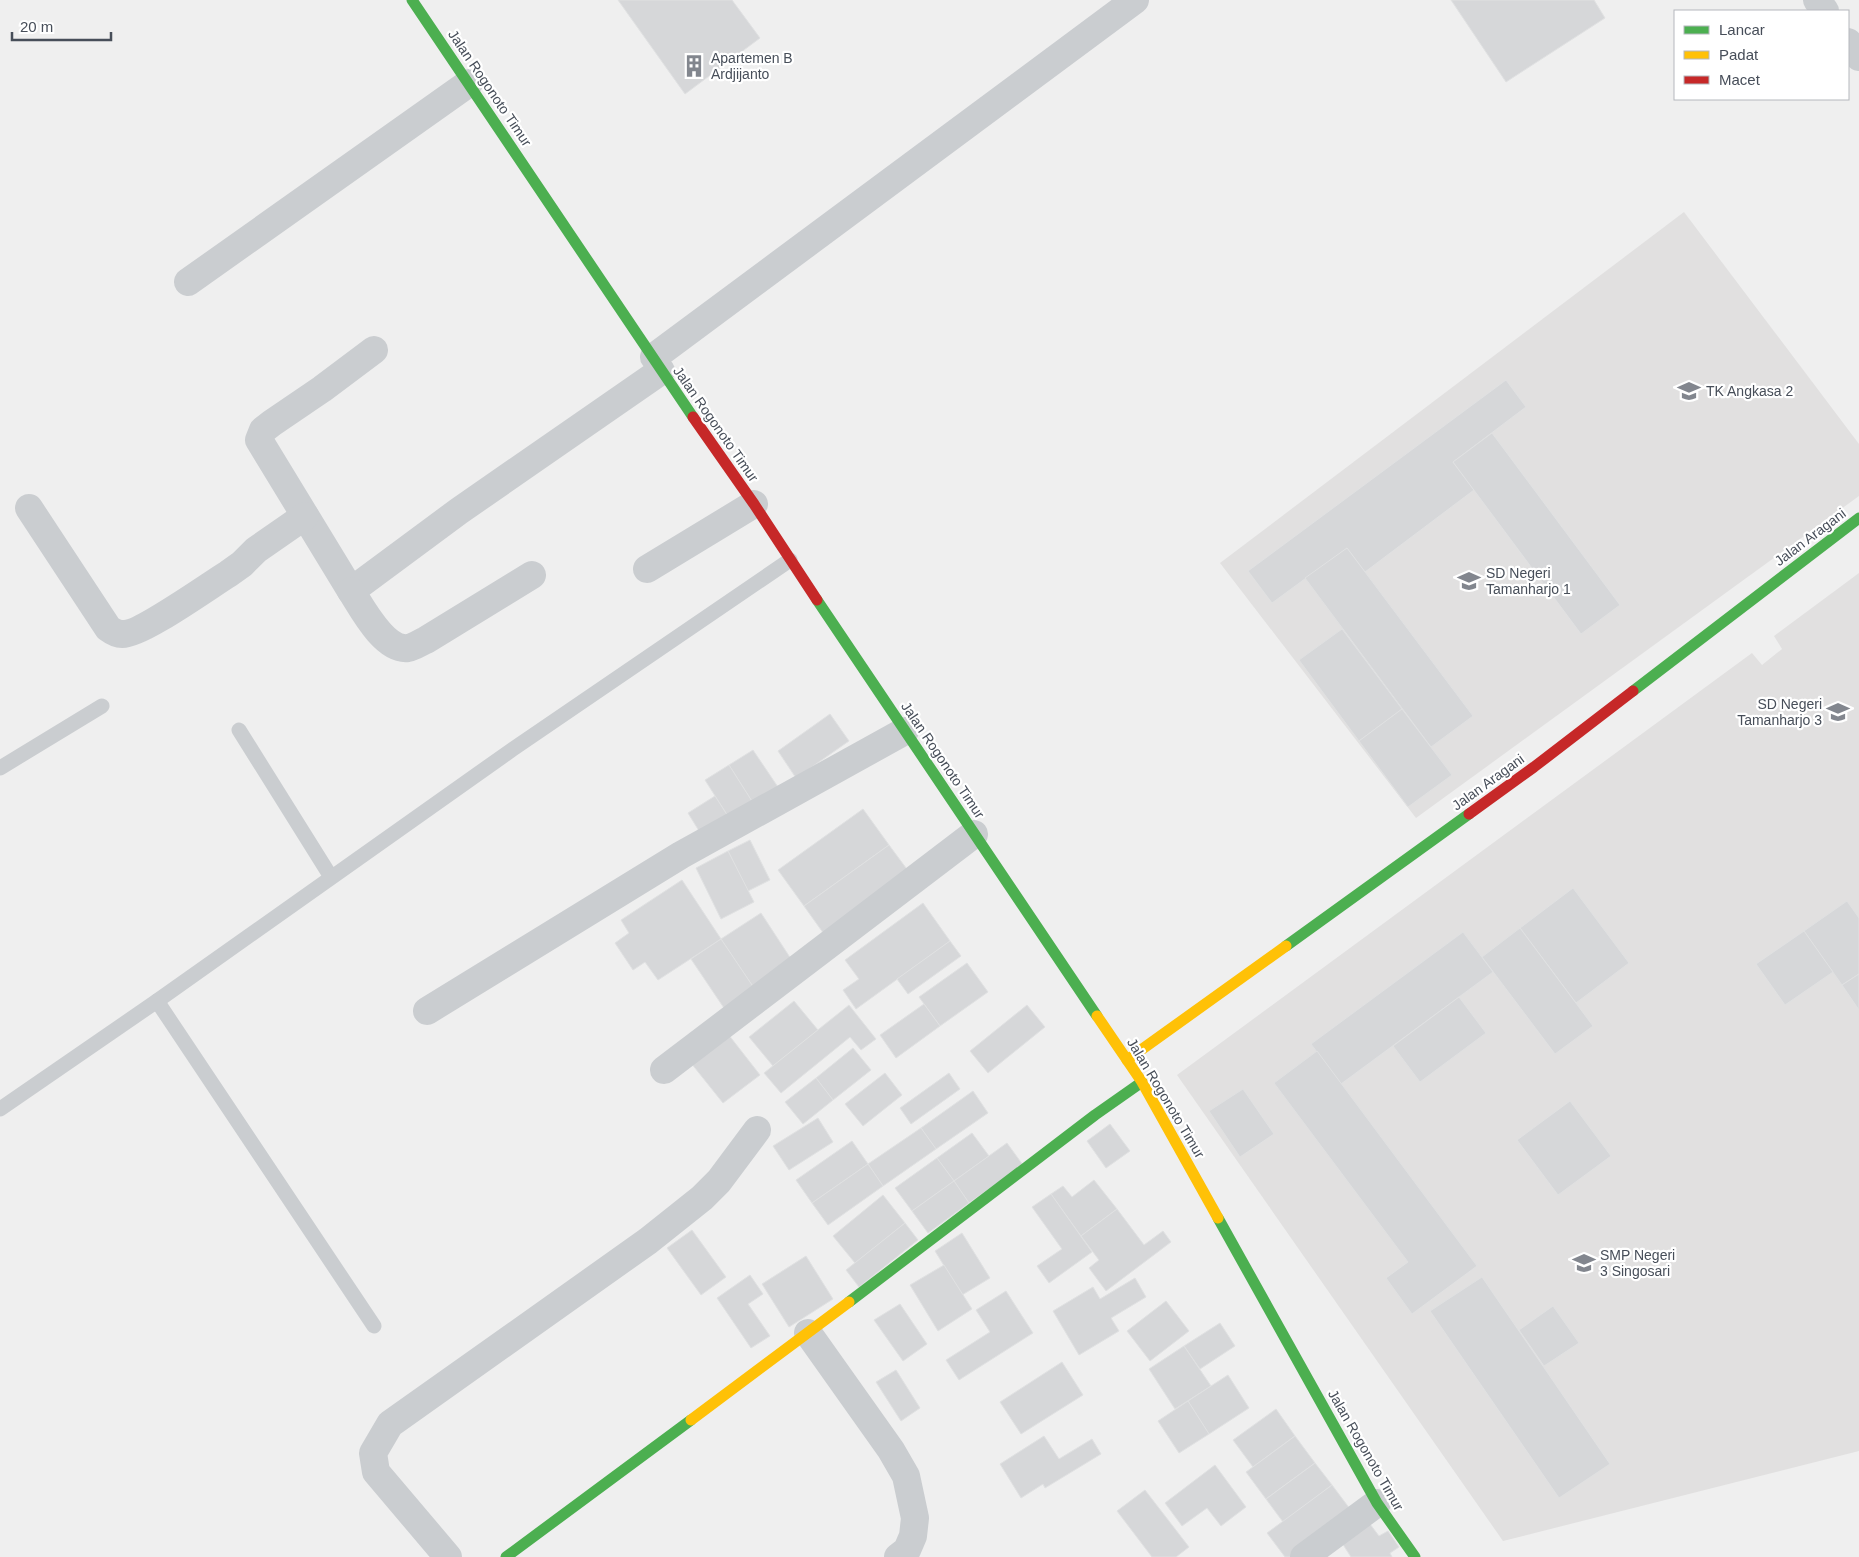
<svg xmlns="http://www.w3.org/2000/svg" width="1859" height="1557" font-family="Arial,sans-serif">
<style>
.education{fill:#e1e0e0}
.building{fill:#d6d7d9;stroke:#e0e1e2}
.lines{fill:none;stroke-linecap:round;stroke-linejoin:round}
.lane{stroke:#cacdd0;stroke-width:15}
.street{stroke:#cacdd0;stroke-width:28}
.fast{stroke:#4caf50;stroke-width:11}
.slow{stroke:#ffc107;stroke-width:11}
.jam{stroke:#c62828;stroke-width:11}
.labels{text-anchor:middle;stroke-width:4.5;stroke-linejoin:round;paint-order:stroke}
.poi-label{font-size:14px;fill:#474e59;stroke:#fff;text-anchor:start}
.street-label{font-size:14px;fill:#474e59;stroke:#fff}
</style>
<rect width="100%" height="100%" fill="#efefef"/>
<g class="education">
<path d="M1684 212 1859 444V496L1416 818 1220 563Z"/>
<path d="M1859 573V1451L1503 1541 1177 1075 1752 653 1762 665 1782 649 1774 636Z"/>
</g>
<g class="building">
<path d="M618 0H732L760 38 685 94Z"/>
<path d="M1451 0H1594L1605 18 1506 82Z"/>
<path d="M1506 380 1526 407 1453 462 1474 490 1365 572 1347 548 1272 603 1248 571Z"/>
<path d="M1492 433 1620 605 1581 634 1453 462Z"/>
<path d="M1347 548 1473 716 1431 747 1305 578Z"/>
<path d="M1342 629 1402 709 1359 741 1299 660Z"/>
<path d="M1402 709 1452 775 1408 807 1359 741Z"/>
<path d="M830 714 849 741 796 778 778 751Z"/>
<path d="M753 750 780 790 755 806 729 765Z"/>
<path d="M729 765 755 806 731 821 705 780Z"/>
<path d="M715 796 731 821 704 839 688 813Z"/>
<path d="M863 809 889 845 804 906 778 870Z"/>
<path d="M750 840 770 880 748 891 728 851Z"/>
<path d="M889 845 909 872 824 934 804 906Z"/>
<path d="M728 851 754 902 721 919 696 868Z"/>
<path d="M682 880 721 939 658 980 645 962 633 970 615 943 629 933 621 920Z"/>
<path d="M1573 888 1629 963 1576 1003 1520 928Z"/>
<path d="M1847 901 1859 918V974L1842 985 1804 931Z"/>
<path d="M923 903 950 941 856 1009 843 990 859 979 845 960Z"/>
<path d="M761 913 795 965 756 991 721 939Z"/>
<path d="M1520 928 1593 1026 1555 1054 1482 957Z"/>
<path d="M1804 931 1833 972 1785 1005 1756 964Z"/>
<path d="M1463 932 1493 972 1341 1084 1311 1044Z"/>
<path d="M721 939 756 991 726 1011 691 959Z"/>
<path d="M950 941 961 956 908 994 897 979Z"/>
<path d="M967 963 988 992 940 1026 919 997Z"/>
<path d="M1859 974V1010L1842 985Z"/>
<path d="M1459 997 1486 1033 1420 1082 1393 1046Z"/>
<path d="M794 1001 818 1030 773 1066 749 1037Z"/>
<path d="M924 1004 940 1026 896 1058 880 1035Z"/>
<path d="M849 1005 876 1039 861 1050 850 1037 781 1093 764 1073Z"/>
<path d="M1027 1005 1045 1027 988 1073 970 1051Z"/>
<path d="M728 1034 760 1075 723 1103 691 1063Z"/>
<path d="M853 1048 871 1070 833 1100 816 1078Z"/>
<path d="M1317 1051 1477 1266 1412 1314 1386 1278 1408 1262 1274 1083Z"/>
<path d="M885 1073 902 1095 863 1126 845 1104Z"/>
<path d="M949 1073 960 1089 911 1124 900 1108Z"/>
<path d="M816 1078 833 1100 803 1124 785 1102Z"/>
<path d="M1243 1089 1274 1134 1240 1157 1209 1111Z"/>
<path d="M973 1091 988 1113 936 1149 921 1128Z"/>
<path d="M1570 1101 1611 1156 1558 1195 1517 1140Z"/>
<path d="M818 1118 833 1142 789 1170 773 1146Z"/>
<path d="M1110 1124 1130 1151 1106 1168 1087 1141Z"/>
<path d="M921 1128 936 1149 883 1186 868 1164Z"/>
<path d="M972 1133 989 1156 954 1181 937 1158Z"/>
<path d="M852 1141 868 1164 812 1203 796 1180Z"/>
<path d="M1007 1143 1023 1165 969 1203 954 1181Z"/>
<path d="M937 1158 954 1181 912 1211 895 1188Z"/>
<path d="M868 1164 883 1186 828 1225 812 1203Z"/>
<path d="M1094 1180 1117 1209 1081 1236 1051 1194 1063 1186 1072 1197Z"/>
<path d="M954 1181 969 1203 928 1233 912 1211Z"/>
<path d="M1051 1194 1092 1252 1049 1283 1037 1266 1062 1249 1032 1207Z"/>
<path d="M883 1195 905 1223 855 1263 833 1236Z"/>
<path d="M1117 1209 1144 1245 1163 1231 1171 1242 1106 1291 1089 1268 1099 1260 1081 1236Z"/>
<path d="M905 1223 918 1240 859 1287 846 1270Z"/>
<path d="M692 1230 726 1277 701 1295 667 1248Z"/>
<path d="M962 1233 990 1278 962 1295 935 1251Z"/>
<path d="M806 1256 833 1299 789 1327 762 1284Z"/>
<path d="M944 1265 972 1309 938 1331 910 1285Z"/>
<path d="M750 1275 763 1294 748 1304 770 1336 751 1348 717 1298Z"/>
<path d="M1482 1277 1610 1464 1559 1498 1430 1311Z"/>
<path d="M1135 1278 1146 1297 1111 1318 1119 1331 1079 1355 1053 1311 1093 1287 1100 1299Z"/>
<path d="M1006 1291 1033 1333 959 1380 946 1360 990 1332 976 1310Z"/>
<path d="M1166 1301 1189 1331 1150 1361 1127 1331Z"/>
<path d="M900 1304 927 1344 903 1361 874 1320Z"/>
<path d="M1553 1306 1579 1343 1544 1366 1519 1330Z"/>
<path d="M1220 1323 1235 1346 1200 1369 1184 1346Z"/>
<path d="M1184 1346 1211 1386 1175 1409 1149 1369Z"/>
<path d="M1062 1362 1083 1395 1021 1434 1000 1402Z"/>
<path d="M896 1370 920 1408 901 1421 876 1382Z"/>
<path d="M1228 1375 1249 1408 1209 1434 1188 1401Z"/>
<path d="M1188 1401 1209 1434 1179 1453 1158 1421Z"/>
<path d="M1276 1409 1295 1436 1253 1467 1233 1440Z"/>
<path d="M1044 1436 1059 1459 1092 1439 1101 1454 1045 1488 1043 1484 1021 1498 1000 1464Z"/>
<path d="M1295 1436 1315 1463 1266 1499 1246 1472Z"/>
<path d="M1315 1463 1332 1485 1283 1522 1266 1499Z"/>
<path d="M1215 1465 1246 1507 1221 1526 1207 1508 1182 1526 1165 1503Z"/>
<path d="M1332 1485 1353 1513 1293 1557H1285L1267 1533Z"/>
<path d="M1145 1490 1189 1547 1176 1557H1152L1117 1511Z"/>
<path d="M1370 1524 1379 1536 1388 1531 1399 1547 1390 1553 1392 1557H1351L1342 1543Z"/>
</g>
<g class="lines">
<g class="lane">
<path d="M239 730 331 877"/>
<path d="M0 768 102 706"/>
<path d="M157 1001 374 1326"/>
<path d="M0 1109 157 1001 513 749 790 560"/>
</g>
<g class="street">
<path d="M1817 0 1825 11"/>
<path d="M1848 42 1859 57"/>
<path d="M188 282 469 83"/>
<path d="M374 350 322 389 272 423 263 430 259 440 351 591 459 511 661 371"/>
<path d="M654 357 1135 0"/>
<path d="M29 508 108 628C112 631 117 634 122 634 139 636 210 585 228 574L242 564 256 550 305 516"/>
<path d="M647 569 754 504"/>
<path d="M351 591C362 608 384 651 408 648 414 647 421 642 426 640L532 575"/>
<path d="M427 1011 681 855 905 731"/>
<path d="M664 1070 974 834"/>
<path d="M808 1333 891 1450 906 1476 915 1518 913 1536 907 1550 898 1557"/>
<path d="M448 1557 376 1472 373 1453 390 1424 648 1241 702 1198 719 1181 757 1130"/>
<path d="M1304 1557 1377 1503"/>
</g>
<g class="fast">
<path d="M412 0 693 417"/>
<path d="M817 600 1097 1016"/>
<path d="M1633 691 1859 518"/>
<path d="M1286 946 1469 814"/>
<path d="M1218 1218 1377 1503 1415 1557"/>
<path d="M849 1302 1095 1115 1142 1082"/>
<path d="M506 1557 691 1420"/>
</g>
<g class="slow">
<path d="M1097 1016 1142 1082 1218 1218"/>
<path d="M1127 1060 1286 946"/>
<path d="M691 1420 849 1302"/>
</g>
<g class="jam">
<path d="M693 417 754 504 817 600"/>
<path d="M1469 814 1534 767 1633 691"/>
</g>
</g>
<defs>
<symbol id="building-bare" viewBox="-9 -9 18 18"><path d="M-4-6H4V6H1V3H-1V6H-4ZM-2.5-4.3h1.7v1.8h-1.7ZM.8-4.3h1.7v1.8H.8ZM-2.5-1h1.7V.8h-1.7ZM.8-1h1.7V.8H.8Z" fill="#82868e" stroke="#fff" stroke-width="2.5" paint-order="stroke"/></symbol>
<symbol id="school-bare" viewBox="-9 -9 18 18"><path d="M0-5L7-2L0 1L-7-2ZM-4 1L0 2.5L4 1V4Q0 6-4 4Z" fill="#82868e" stroke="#fff" stroke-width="2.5" paint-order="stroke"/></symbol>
</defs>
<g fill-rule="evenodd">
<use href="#building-bare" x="678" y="50" width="32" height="32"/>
<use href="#school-bare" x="1673" y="375" width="32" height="32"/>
<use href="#school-bare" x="1453" y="565" width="32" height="32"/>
<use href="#school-bare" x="1822" y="696" width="32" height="32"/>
<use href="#school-bare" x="1568" y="1247" width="32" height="32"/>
</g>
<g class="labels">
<g class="poi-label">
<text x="711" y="63">Apartemen B<tspan x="711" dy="16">Ardjijanto</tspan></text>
<text x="1706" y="396">TK Angkasa 2</text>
<text x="1486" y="578">SD Negeri<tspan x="1486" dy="16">Tamanharjo 1</tspan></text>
<text x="1822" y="709" text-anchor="end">SD Negeri<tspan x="1822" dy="16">Tamanharjo 3</tspan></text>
<text x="1600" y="1260">SMP Negeri<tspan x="1600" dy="16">3 Singosari</tspan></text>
</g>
<g class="street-label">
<text transform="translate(490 88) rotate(56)" y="5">Jalan Rogonoto Timur</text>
<text transform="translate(716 424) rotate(55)" y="5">Jalan Rogonoto Timur</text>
<text transform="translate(1810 537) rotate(-37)" y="5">Jalan Aragani</text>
<text transform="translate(943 760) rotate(56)" y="5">Jalan Rogonoto Timur</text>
<text transform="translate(1488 782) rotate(-36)" y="5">Jalan Aragani</text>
<text transform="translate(1166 1098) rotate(59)" y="5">Jalan Rogonoto Timur</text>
<text transform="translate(1366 1450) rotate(60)" y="5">Jalan Rogonoto Timur</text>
</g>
</g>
<rect x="1674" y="10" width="175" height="90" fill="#ffffff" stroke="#b5b8bd"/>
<rect x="1684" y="26" width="25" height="8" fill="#4caf50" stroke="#b5b8bd"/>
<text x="1719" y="35" font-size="15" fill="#474e59">Lancar</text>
<rect x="1684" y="51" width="25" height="8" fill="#ffc107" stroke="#b5b8bd"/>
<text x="1719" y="60" font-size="15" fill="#474e59">Padat</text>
<rect x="1684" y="76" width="25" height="8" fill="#c62828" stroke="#b5b8bd"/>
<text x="1719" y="85" font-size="15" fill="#474e59">Macet</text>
<path d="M12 32v8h99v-8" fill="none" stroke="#474e59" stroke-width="2.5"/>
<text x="20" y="32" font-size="15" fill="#474e59" stroke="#ffffff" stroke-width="4" paint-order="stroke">20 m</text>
</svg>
